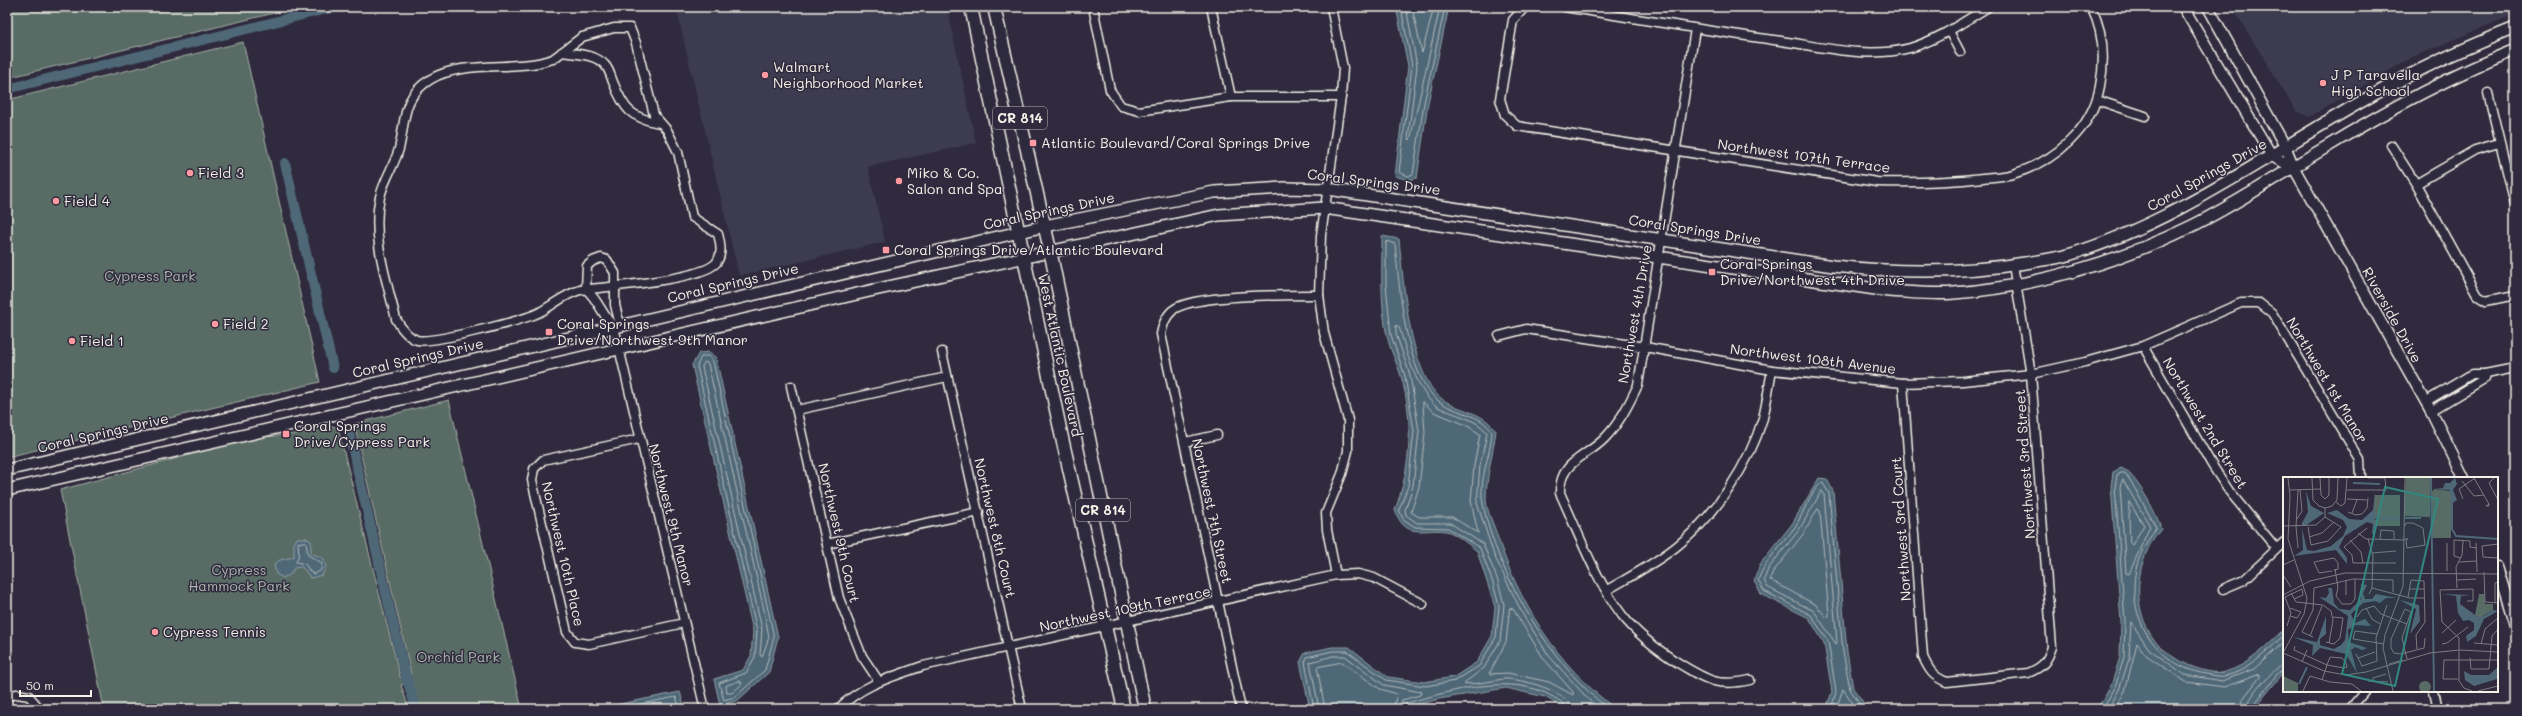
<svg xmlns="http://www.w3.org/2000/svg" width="2522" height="716" font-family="Mali,sans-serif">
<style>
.built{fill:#3c3a50}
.green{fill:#586c65;stroke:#a6aea6}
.water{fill:#4f6878;stroke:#919fa5}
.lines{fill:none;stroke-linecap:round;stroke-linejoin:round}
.shore{stroke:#b2babb;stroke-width:1}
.canal{stroke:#4f6878;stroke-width:10}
.minor-casing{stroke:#f4f1e8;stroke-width:11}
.tertiary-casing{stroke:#f4f1e8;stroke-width:13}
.secondary-casing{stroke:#f4f1e8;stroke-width:14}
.primary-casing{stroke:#f4f1e8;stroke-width:15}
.minor{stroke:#2f2a3d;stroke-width:8}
.tertiary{stroke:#2f2a3d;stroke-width:10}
.secondary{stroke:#2f2a3d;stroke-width:11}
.primary{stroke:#2f2a3d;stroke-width:12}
.poi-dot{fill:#ff9aa2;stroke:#2f2a3d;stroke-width:1.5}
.labels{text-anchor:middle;stroke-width:3;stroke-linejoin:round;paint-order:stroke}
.shield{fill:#2f2a3d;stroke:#b9b5b5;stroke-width:1}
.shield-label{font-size:13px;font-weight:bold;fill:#f4f1e8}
.poi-label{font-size:14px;fill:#f4f1e8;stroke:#2f2a3d;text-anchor:start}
.street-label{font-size:14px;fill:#f4f1e8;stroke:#2f2a3d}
.park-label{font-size:14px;fill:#aeb5ad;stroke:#2f2a3d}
.inset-river{fill:none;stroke:#4f6878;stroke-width:2}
.inset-road{fill:none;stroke:#7e7a81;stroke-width:1}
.view{fill:#318880;fill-opacity:0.15;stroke:#318880;stroke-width:2}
.inset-edge{fill:none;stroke:#f4f1e8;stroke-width:2}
</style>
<rect width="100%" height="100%" fill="#2f2a3d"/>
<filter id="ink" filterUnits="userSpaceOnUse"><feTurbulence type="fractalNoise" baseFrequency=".025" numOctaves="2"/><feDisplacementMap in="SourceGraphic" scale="8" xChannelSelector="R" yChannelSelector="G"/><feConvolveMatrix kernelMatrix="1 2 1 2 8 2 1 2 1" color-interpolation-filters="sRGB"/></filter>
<g filter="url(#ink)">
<g class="built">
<path d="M676 7H947L976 143 868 167 885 242 739 276Z"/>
<path d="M2232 7H2515V14L2413 57 2309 117 2296 111Z"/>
</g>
<g class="green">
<path d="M7 7H299L7 78Z"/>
<path d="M243 42 320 382 7 457V100Z"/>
<path d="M449 400 522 709H419L412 681 401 685 409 709H104L60 490 252 438 296 434 333 426 338 428 400 677 411 674 354 424Z"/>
</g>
<g class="water">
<path d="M1396 7H1449L1428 103 1417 178 1408 180 1395 176 1408 66Z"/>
<path d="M1382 236 1399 239C1403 277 1409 375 1442 399 1461 412 1483 411 1496 431 1493 454 1486 477 1486 500 1487 511 1493 523 1496 532 1517 600 1558 667 1616 709H1565L1545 697 1506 688 1439 699 1401 709H1310L1300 662 1305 653 1332 647H1349L1388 677 1424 682 1454 677 1477 662 1492 636 1495 607 1477 551C1469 545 1456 533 1446 531 1422 528 1405 540 1395 510 1411 467 1414 421 1401 376 1397 363 1390 350 1387 336 1380 304 1382 269 1382 236Z"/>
<path d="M709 352 716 358 778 637 769 672 737 701 720 705 714 679 743 670 751 656 753 631 692 365 699 353Z"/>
<path d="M2121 468C2135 472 2157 514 2161 528 2135 560 2130 607 2155 641 2160 649 2172 654 2179 660 2189 667 2213 675 2225 672 2249 665 2266 647 2284 630V672L2254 709H2097L2111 686 2120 657 2121 622 2111 486 2113 472Z"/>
<path d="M1819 478 1827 479 1833 491 1847 652 1853 688 1868 709H1826L1832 692 1824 643 1809 618 1761 594 1754 581 1760 564 1792 524Z"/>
<path d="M297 538H306L311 541V553L324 559 326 567 322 575 311 578 302 567 294 568 291 574 283 578 276 574 274 564 280 560 294 557V544Z"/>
<path d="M680 692 685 709H595Z"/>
</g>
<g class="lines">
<g class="shore">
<path d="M1401 7 1412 66 1399 172 1408 176 1413 174 1424 103 1445 7"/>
<path d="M1406 7 1417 66 1408 138 1410 140 1440 7"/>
<path d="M1412 7 1422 53 1434 7"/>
<path d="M708 356 713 361 774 637 765 670 735 697 724 700 719 683 746 673 755 657 757 631 697 366 701 357Z"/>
<path d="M705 362 708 364 764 610 769 637 762 657 760 655 762 629 702 367Z"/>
<path d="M1423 402 1434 412 1466 425 1480 434 1474 465 1471 501 1478 533 1452 517H1419L1411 512 1419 487 1425 433Z"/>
<path d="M2123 480 2150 526 2129 574 2126 573 2120 487Z"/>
<path d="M1822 491 1824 494 1837 642 1836 644 1814 611 1767 587 1764 580 1768 569 1799 530Z"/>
<path d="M2129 502 2144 525 2132 545 2130 543Z"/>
<path d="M1818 509 1820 511 1829 616 1827 618 1816 605 1770 580 1773 572 1804 533Z"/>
<path d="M306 542 308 555 322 563 321 570 315 574 311 573 305 564 296 562 299 554 298 543Z"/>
<path d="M1510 608 1513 609 1544 659 1573 692V695L1549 682 1508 673 1489 674 1506 642Z"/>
<path d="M740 681 742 684 732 693H727L726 686Z"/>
<path d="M616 709 676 697 680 709"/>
<path d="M1314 709 1305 662 1307 657 1332 651H1347L1386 680 1425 686 1455 681 1479 666 1496 637 1499 606 1493 583 1480 548 1448 528 1415 527 1403 519 1399 510 1408 486 1414 431 1405 376 1391 335 1386 284V243L1388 241 1395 244C1399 282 1405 379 1440 402 1457 414 1480 413 1492 432 1491 455 1478 480 1483 504 1496 572 1552 667 1609 709"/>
<path d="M1319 709 1310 662 1333 656H1345L1384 685 1421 692 1420 695 1402 700 1399 709"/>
<path d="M1325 709 1317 667 1342 662 1380 689 1397 694 1393 709"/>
<path d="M1404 709 1407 703C1450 691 1512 672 1553 697 1558 700 1565 703 1566 709"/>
<path d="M1571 709C1570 691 1519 678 1504 679 1495 680 1470 686 1464 683L1484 668 1500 641 1504 605 1498 581 1483 544 1450 523H1417L1406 515 1405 510 1413 486 1419 431 1410 375 1396 334V325L1399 327C1406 349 1417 395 1438 407 1453 415 1477 418 1487 433L1480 465 1477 503 1494 555 1523 615 1549 656 1589 700 1600 709"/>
<path d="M1831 709 1836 692 1828 641 1811 615 1764 591 1758 580C1766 559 1782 545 1795 527 1804 513 1809 493 1822 482L1829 493 1843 652 1850 689 1863 709"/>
<path d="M1836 709 1843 689 1857 709"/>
<path d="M2102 709 2115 688 2124 657 2125 621 2115 487 2117 475 2121 473H2125L2130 480 2156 527C2150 539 2140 551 2137 565 2124 614 2155 666 2206 674 2211 675 2219 677 2224 676 2248 672 2267 651 2284 635"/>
<path d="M2108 709 2119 690 2129 659 2131 622 2149 649 2185 675 2222 681 2254 669 2284 642"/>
<path d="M2115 709 2125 691 2137 643 2146 655 2186 682 2225 687 2260 674V677L2242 700 2240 709"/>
<path d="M2246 709C2246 700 2275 665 2284 665"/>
<path d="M2251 709 2277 674 2284 670"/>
</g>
<g class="canal">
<path d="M7 89 334 7"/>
<path d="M285 163 333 368"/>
<path d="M349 433 403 666 416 709"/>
</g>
<defs>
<g id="minor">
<path d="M1093 7 1110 90 1121 106 1139 111 1231 97H1341"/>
<path d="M1211 7 1231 97"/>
<path d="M1331 7 1343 68 1341 97 1321 235 1319 295 1324 333 1348 420V451L1342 474 1326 513 1327 530 1336 575"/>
<path d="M1525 7 1513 20 1500 99 1505 115 1517 126 1877 182C1913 183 1947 182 1983 178 1992 177 2003 177 2013 174 2054 162 2092 130 2100 86 2105 60 2104 32 2091 7"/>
<path d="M1565 7C1637 19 1708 31 1781 41 1822 47 1868 59 1910 48 1938 40 1963 22 1988 7"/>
<path d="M614 28H630L636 43 654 115 667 130 678 152 692 217 718 234C721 244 723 255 716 263 701 280 606 287 580 290 563 295 555 304 540 312 525 320 431 344 417 340 407 337 401 328 396 319 387 281 371 237 380 197 384 180 394 166 399 149 406 120 401 97 431 79 460 62 505 69 538 63L553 59 582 37Z"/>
<path d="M1695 29 1638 385C1629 404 1619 424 1604 439 1585 458 1559 462 1560 493 1579 534 1595 579 1622 615 1637 634 1659 651 1680 664 1708 681 1718 687 1750 680"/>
<path d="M1949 31 1960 52"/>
<path d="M562 52C575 54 596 54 605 65 609 69 611 77 613 82 624 109 630 118 660 123"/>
<path d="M2488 93 2515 204"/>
<path d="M2097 100 2145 116"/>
<path d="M2391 145 2416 184 2478 296 2486 301 2515 295"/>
<path d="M2416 184 2475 150 2499 143"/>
<path d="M601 258 607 260 615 273V305L619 321 614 327C602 315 599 301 586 289L587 266 593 261Z"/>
<path d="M614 327 705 709"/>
<path d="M1499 336 1526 329 1645 347 1772 370 1903 383 1963 381 2031 374 2085 362 2143 346 2241 303H2259L2272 313 2360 460 2361 478"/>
<path d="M2143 346 2212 465 2229 491 2276 548"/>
<path d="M942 352 1022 709"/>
<path d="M1903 383 1923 657C1929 670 1933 677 1947 682L2028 673C2043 667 2047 662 2052 647L2031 374 2013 265"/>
<path d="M791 386 839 598 862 656 878 680"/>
<path d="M2425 402 2472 374H2485L2515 368"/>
<path d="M797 410 947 377"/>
<path d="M2431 411 2484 379 2485 374"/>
<path d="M639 439 543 460 534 469 532 480 567 632 575 642 589 644 684 623"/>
<path d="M1185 442 1217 435"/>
<path d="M827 544 979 512"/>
<path d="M2223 589 2244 580 2284 542"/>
<path d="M1607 590C1631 576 1656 563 1677 546 1716 515 1749 465 1763 418 1767 402 1769 385 1772 370"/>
<path d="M2434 691 2438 709"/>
<path d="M7 696 17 694 29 696 40 709"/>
<path d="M838 709C862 685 891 677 923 666L1336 575 1358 574 1374 578 1423 604"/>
<path d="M1241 709 1161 334C1163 325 1165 317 1173 310 1193 294 1290 295 1319 295"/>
<path d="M2350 709 2365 691"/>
</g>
<g id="tertiary">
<path d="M2183 7 2272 156 2294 168"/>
<path d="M2208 7 2286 148 2294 168 2431 411 2464 478"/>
<path d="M2497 567 2515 625"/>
</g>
<g id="secondary">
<path d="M7 470 1045 226 1214 192 1284 188 1328 189 1833 266C1898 273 1960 274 2025 263 2038 261 2052 259 2065 256 2187 220 2286 140 2397 82 2435 61 2475 44 2515 28"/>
<path d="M7 490 874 290 1219 215 1324 208 1889 291C1910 292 1933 295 1954 293 2034 287 2118 262 2190 227 2237 204 2279 175 2323 149 2385 111 2448 77 2515 50"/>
</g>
<g id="primary">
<path d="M971 7 1062 438 1124 709"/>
<path d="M994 7 1050 250 1145 709"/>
</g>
</defs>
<use href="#minor" class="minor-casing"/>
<use href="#tertiary" class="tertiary-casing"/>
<use href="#secondary" class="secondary-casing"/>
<use href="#primary" class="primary-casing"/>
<use href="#minor" class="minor"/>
<use href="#tertiary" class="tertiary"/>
<use href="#secondary" class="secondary"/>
<use href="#primary" class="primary"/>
</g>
</g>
<g class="poi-dot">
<circle cx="765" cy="75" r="4"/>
<circle cx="2323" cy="83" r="4"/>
<rect x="1029" y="139" width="8" height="8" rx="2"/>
<circle cx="190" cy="173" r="4"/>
<circle cx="899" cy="181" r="4"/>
<circle cx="56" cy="201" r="4"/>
<rect x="882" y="246" width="8" height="8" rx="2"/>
<rect x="1708" y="268" width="8" height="8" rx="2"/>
<circle cx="215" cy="324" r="4"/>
<rect x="545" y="328" width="8" height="8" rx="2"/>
<circle cx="72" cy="341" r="4"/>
<rect x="282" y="430" width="8" height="8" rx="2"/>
<circle cx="155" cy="632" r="4"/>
</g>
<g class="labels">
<g class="shield">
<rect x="993" y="107" width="54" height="22" rx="3"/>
<rect x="1076" y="499" width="54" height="22" rx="3"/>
</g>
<g class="shield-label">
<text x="1020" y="123">CR 814</text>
<text x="1103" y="515">CR 814</text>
</g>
<g class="poi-label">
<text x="773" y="72">Walmart<tspan x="773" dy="16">Neighborhood Market</tspan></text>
<text x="2331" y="80">J P Taravella<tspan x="2331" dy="16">High School</tspan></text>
<text x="1041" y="148">Atlantic Boulevard/Coral Springs Drive</text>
<text x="198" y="178">Field 3</text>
<text x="907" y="178">Miko &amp; Co.<tspan x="907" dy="16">Salon and Spa</tspan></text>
<text x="64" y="206">Field 4</text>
<text x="894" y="255">Coral Springs Drive/Atlantic Boulevard</text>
<text x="1720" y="269">Coral Springs<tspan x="1720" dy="16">Drive/Northwest 4th Drive</tspan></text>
<text x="223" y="329">Field 2</text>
<text x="557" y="329">Coral Springs<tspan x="557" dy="16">Drive/Northwest 9th Manor</tspan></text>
<text x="80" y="346">Field 1</text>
<text x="294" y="431">Coral Springs<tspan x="294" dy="16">Drive/Cypress Park</tspan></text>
<text x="163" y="637">Cypress Tennis</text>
</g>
<g class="street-label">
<text transform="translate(1804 156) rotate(8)" y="5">Northwest 107th Terrace</text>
<text transform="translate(2207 175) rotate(-29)" y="5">Coral Springs Drive</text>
<text transform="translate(1374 182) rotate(7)" y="5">Coral Springs Drive</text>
<text transform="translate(1049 211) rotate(-12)" y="5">Coral Springs Drive</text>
<text transform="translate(1695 230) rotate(9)" y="5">Coral Springs Drive</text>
<text transform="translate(733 283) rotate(-13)" y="5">Coral Springs Drive</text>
<text transform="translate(1635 314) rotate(-80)" y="5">Northwest 4th Drive</text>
<text transform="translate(2392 315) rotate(61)" y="5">Riverside Drive</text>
<text transform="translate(1060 355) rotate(78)" y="5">West Atlantic Boulevard</text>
<text transform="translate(418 358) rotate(-13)" y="5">Coral Springs Drive</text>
<text transform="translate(1813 359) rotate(7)" y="5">Northwest 108th Avenue</text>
<text transform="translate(2327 380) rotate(59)" y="5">Northwest 1st Manor</text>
<text transform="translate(2205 423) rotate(59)" y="5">Northwest 2nd Street</text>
<text transform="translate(103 433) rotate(-13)" y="5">Coral Springs Drive</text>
<text transform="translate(2025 464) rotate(-94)" y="5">Northwest 3rd Street</text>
<text transform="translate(1212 511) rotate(78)" y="5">Northwest 7th Street</text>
<text transform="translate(671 515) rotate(76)" y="5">Northwest 9th Manor</text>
<text transform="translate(995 528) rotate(77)" y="5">Northwest 8th Court</text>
<text transform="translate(1901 529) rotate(-94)" y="5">Northwest 3rd Court</text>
<text transform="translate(839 533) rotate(77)" y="5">Northwest 9th Court</text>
<text transform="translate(563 554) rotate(77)" y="5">Northwest 10th Place</text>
<text transform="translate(1125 609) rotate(-12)" y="5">Northwest 109th Terrace</text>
</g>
<g class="park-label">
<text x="150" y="281">Cypress Park</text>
<text x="239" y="575">Cypress<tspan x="239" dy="16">Hammock Park</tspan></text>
<text x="458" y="662">Orchid Park</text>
</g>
</g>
<g transform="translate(2283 477)">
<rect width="215" height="215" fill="#2f2a3d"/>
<path d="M123 1H147V40L121 39ZM151 12 168 14V61H149V15ZM92 18H117V40L98 41H117V49H92V43L97 41 92 40ZM196 117H201L202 127H210V133L197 141 192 138ZM0 199 15 206V214H0ZM136 210a6 6 0 1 1 12 0a6 6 0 1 1-12 0Z" fill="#586c65"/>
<path d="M172 1 174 7 170 13 174 23 168 27 167 13 151 12 160 11 162 6H167ZM23 14 28 29 41 36 22 49 19 48V46L25 35ZM92 14V61L89 56 90 47 84 45 62 59 56 70 64 81V87L53 73 11 79 20 73 19 51 24 73 31 74 48 69 60 59 64 50 60 43 44 36 54 33 66 42 79 43 90 33ZM78 107 84 108 80 116 82 122H89L93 117 114 121H103L97 126 92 124 80 126 68 137 72 146 82 142 88 149 72 148 65 153 66 165 84 171 79 173 72 170 68 173 74 196 63 177 37 171 29 179 30 168 10 160 34 165 43 139V157L37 162V168L51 172 58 168 62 163 65 139 36 120 43 121 46 116 45 111H49L51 126 56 132 67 133 78 122ZM159 117 188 118 178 119 177 127 195 140 201 139 210 133 215 134 201 142 193 159 184 165 183 159 191 153V146L186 143 180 144 175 136 173 119ZM117 123 136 128 137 144 127 157 133 132ZM215 190 214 202 191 209 182 203 181 194 188 198H206Z" fill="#4f6878"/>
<path class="inset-river" d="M148 1 151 214M70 6 97 7M169 26V52L173 59 215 62M92 41H117M122 41H138M16 207 24 190"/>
<path class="inset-road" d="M29 1 30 23 36 29 42 31 49 29 54 23 55 1M37 1 38 18 42 22 46 18V1M191 1 206 27 203 29H206V27M211 1 206 6 215 23M179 4 191 19 201 18M7 13 38 12M64 13H103L102 1H85M64 22 84 23M180 22 176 12 192 1M53 25 58 29 62 26 64 1M65 35 73 38 79 37 84 31 85 21M69 36 74 23M14 42 19 34 17 13M0 49 33 48 42 40V31M25 50 28 68 45 64 58 50 42 40M84 51 61 70 69 78 70 86H113M75 56 83 62 121 63M26 60 39 56 51 45M85 62 90 79 89 111 86 117M97 62 98 53 111 54V62M121 62H125L123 63 124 71 142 68 140 51 130 46H123L122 49M67 63 78 75 80 86M193 66 194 95M215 67 199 69 200 80 215 81M15 71 13 50 15 13M89 76 113 74M178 81 171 79V63L187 64V70L194 71M176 85 194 84M0 88 11 83M49 94 36 96 31 85 51 81 55 86V92L52 93M51 94 52 92 55 111 53 119 59 127H68L72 122V102M164 94V66M201 95 202 125 215 126M0 98 8 110M63 103V118M174 103 193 102M89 111 127 121H142M174 111 173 90 179 78 180 64M126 112H141M8 116 13 125 40 128 48 134 50 143 46 166M0 118 27 104 62 96 215 97M125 120 128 103 141 104 142 145 133 158 134 172M184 124H190V112L157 113 159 145 176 161V204L181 211 189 214M212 126V106L215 105M7 131 18 135 14 141 7 139M83 131 89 142 97 147M74 140 79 133 91 129 98 137 124 147M4 149 8 136 2 120 19 112 20 118 11 122M159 156 173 143M94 157 72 154 70 162 101 167M27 159 39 129M30 160 19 155 30 133 31 111 70 102 110 103V115M43 165 51 167 57 161 60 141 50 140M191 166 215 168M159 167 164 166 185 150M198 167 202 152 215 141M12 169 11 173 44 188 61 191 64 190 63 186 59 181 47 180 44 188 39 203M0 176 41 194 63 198 83 195 147 176M0 176 21 137 24 121 5 62 7 19 5 1M111 176 108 171V162L122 132 128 135 119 161 124 182M111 176 118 177 141 171 142 161M146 176 177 173 215 175M73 177 79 189 94 184 93 161 104 128M75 181 92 175M187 181 188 192H206L209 159 215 152M19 185 24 173M106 187 120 183M175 202H160L161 183H215M85 204 105 205M90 205V201L103 197M20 214 27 199 47 205 69 207 78 214M110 214 100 171 102 158 120 109 122 1M195 214 215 209"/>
<path class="view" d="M102 10 155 22 112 209 59 197Z"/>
<rect width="215" height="215" class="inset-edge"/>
</g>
<rect width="2522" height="716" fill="none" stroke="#2f2a3d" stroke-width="24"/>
<rect x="12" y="12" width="2498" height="692" fill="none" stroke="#f4f1e8" stroke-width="1.5" filter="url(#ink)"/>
<path d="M20 690v6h71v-6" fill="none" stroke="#f4f1e8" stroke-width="2"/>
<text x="26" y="690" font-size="12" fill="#f4f1e8" stroke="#2f2a3d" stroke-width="3" paint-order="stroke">50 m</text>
</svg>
